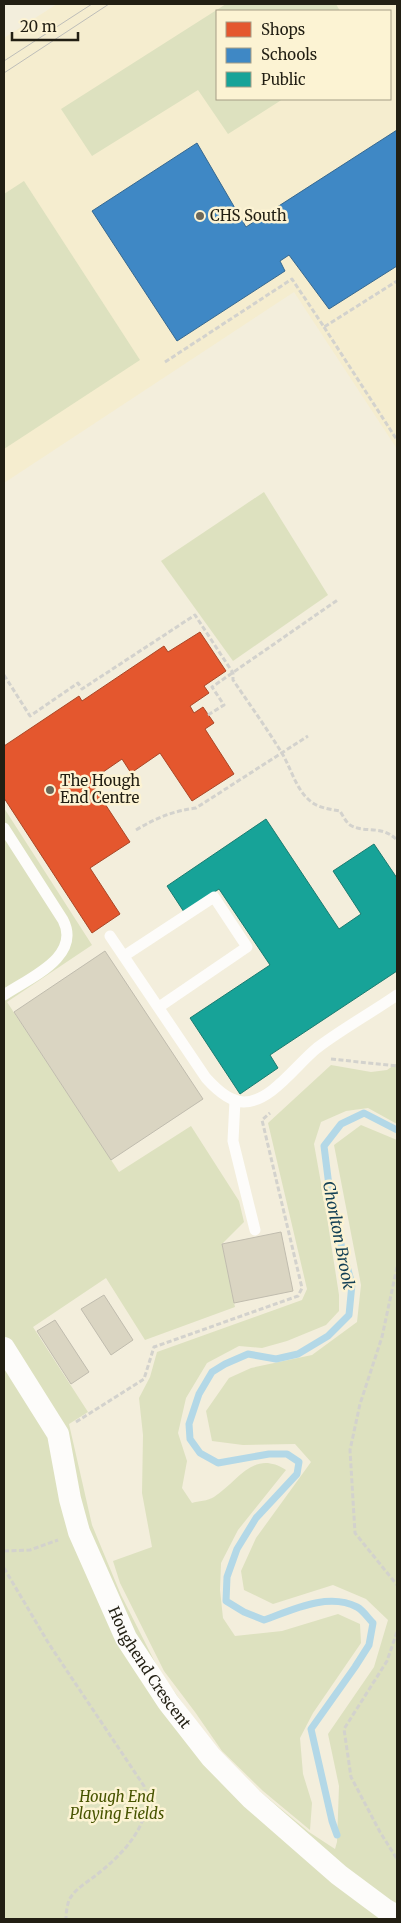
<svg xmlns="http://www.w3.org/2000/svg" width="401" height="1923" font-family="Merriweather,serif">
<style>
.built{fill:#f5edcf;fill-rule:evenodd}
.green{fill:#dde1bf}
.shops{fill:#e4572e;stroke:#aa4626}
.schools{fill:#3f88c5;stroke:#366890}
.public{fill:#17a398;stroke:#1a7b70}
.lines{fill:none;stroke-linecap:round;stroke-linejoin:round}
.stream{stroke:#b3d8e7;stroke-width:7}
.building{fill:#dad5c2;stroke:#c0bcae}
.path{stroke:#d3d2cd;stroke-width:3;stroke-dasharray:5 2.5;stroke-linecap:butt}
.service{stroke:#fdfcfa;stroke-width:11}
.minor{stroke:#fdfcfa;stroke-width:22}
.tram{stroke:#bebeb9;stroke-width:1}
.poi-dot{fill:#6b6759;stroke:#fcf3d3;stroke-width:2}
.labels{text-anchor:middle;stroke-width:5;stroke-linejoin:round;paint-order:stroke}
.poi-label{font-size:15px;fill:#221f13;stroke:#fcf3d3;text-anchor:start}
.street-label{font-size:15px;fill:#221f13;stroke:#fcf3d3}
.park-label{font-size:15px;font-style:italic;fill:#475400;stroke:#fcf3d3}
.water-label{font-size:16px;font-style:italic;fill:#123f54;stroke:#fcf3d3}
</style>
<rect width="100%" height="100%" fill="#f3eedc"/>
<path class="built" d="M57 4H397V449L294 292 4 483V38ZM217 11H390V99H217Z"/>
<g class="green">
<path d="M226 4H336L340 11H217V99H283L228 134 198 90 92 156 61 109Z"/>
<path d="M24 181 140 360 4 449V194Z"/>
<path d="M264 492 328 595 233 661 161 561Z"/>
<path d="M4 808 92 945 7 1002 119 1172 191 1126 239 1201 244 1222 222 1244 235 1307 145 1340 106 1278 33 1327 88 1412 69 1424 92 1525 121 1595 160 1672 219 1753 258 1790 309 1832 335 1849 337 1842 339 1786 328 1734 374 1667 388 1620 366 1599 333 1585 273 1604 244 1590 241 1571 256 1538 311 1462 295 1444 243 1445 212 1441 206 1411 229 1378 251 1368 312 1355 357 1322 361 1285 334 1145 361 1125 397 1140V1919H4Z"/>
<path d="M397 1063V1124L368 1108 346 1111 321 1122 314 1144 326 1211 339 1295V1311L326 1325 287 1341 262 1348 239 1346 207 1363 186 1398 178 1433 187 1461 182 1488 192 1503C198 1501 208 1501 214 1497 239 1481 253 1449 286 1470L238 1530 221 1563 220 1590 223 1618 235 1636 282 1631 338 1614 360 1624 361 1643 313 1713 300 1738 303 1774 312 1803 310 1830 263 1791 222 1751 195 1712 164 1671 120 1583 113 1561 152 1547 142 1493 143 1435 139 1398 150 1377 157 1352 302 1300 307 1289 268 1123 331 1065 371 1072 387 1070Z"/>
</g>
<path class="shops" d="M200 632 226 671 204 686 209 693 190 706 194 713 203 707 214 723 205 729 234 774 192 801 160 753 131 773 122 759 90 781 130 842 90 868 120 914 92 933 4 798V746L79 696 82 701 164 646 168 652Z"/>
<path class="schools" d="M397 130V266L329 309 289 255 280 261 285 271 177 341 92 211 197 143 246 227Z"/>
<path class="public" d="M266 819 339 929 361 914 333 871 374 844 397 878V971L270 1055 278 1068 240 1094 190 1018 270 965 219 889 184 912 167 886Z"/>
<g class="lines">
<path class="stream" d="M337 1835 332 1821 311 1729 355 1667 369 1645 373 1623C368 1618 363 1610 357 1607 328 1592 292 1610 264 1620L244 1612 226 1601 227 1577 237 1549 256 1518 297 1474 299 1462 287 1454H269L218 1463 200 1453 190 1439 189 1424 199 1394 212 1372 225 1364 248 1354 276 1359 298 1354 328 1336 349 1315 352 1284 342 1249 329 1186 324 1146 341 1124 364 1113 397 1130"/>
</g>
<g class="building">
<path d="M105 951 203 1099 111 1160 14 1012Z"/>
<path d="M281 1232 293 1291 234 1303 222 1244Z"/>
<path d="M104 1295 133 1340 111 1355 81 1309Z"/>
<path d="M55 1320 89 1372 71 1384 37 1331Z"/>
</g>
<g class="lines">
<g class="path">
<path d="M324 327 397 440"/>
<path d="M165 362 292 279 324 327 397 281"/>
<path d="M4 675 30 716 78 683 82 689 195 615 233 673V680C250 705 268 730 283 755 291 769 296 788 308 799 317 808 329 809 340 811 343 816 346 822 350 825 365 834 381 824 397 840"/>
<path d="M208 715 224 705 212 687 339 599"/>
<path d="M136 830C156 818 173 811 196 808L308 736"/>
<path d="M331 1059 397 1066"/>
<path d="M397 1267 382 1337 360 1404 350 1450 355 1533 397 1585"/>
<path d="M76 1422 144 1379 154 1347 298 1296 302 1288 262 1120 270 1113"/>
<path d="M4 1551 30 1550 58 1540"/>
<path d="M4 1568 49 1644 144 1786C155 1823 122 1855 95 1876 86 1883 75 1889 69 1900 67 1906 66 1913 66 1919"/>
<path d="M397 1632 387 1661 344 1729 351 1777 380 1832 397 1859"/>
</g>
<g class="service">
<path d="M4 828 63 920C82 957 29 978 4 995"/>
<path d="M110 936 206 1078C215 1088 230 1102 244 1102 271 1102 297 1064 317 1048 342 1029 371 1013 397 995"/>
<path d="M124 956 214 897 247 947 159 1007"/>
<path d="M235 1100 233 1141 255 1230"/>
</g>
<path class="minor" id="s1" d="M4 1348 58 1434 70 1499 79 1532 126 1638 168 1702 211 1757 252 1799 339 1875 386 1910 397 1916"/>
<g class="tram">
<path d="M4 61 92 4"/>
<path d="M4 73 109 4"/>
</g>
</g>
<g class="poi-dot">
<circle cx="200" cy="216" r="5"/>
<circle cx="50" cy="790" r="5"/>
</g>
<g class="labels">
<g class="poi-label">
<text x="210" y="221">CHS South</text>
<text x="60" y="786">The Hough<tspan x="60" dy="17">End Centre</tspan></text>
</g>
<g class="street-label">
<text dy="5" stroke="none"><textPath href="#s1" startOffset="355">Houghend Crescent</textPath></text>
</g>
<g class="park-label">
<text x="117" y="1802">Hough End<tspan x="117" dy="17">Playing Fields</tspan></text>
</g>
<g class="water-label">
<text transform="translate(339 1235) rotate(79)" y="6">Chorlton Brook</text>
</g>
</g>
<rect width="401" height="1923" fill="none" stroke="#221f13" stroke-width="10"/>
<rect x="216" y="10" width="175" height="90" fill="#fcf3d3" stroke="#a59e86"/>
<rect x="226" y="22" width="25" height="15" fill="#e4572e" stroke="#a59e86"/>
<text x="261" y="35" font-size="15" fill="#221f13">Shops</text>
<rect x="226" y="48" width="25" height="15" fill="#3f88c5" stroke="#a59e86"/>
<text x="261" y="60" font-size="15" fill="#221f13">Schools</text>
<rect x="226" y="72" width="25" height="15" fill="#17a398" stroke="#a59e86"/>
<text x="261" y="85" font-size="15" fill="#221f13">Public</text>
<path d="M12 32v8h66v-8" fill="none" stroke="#221f13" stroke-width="2.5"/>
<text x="20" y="32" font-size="15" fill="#221f13" stroke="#fcf3d3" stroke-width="4" paint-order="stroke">20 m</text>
</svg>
